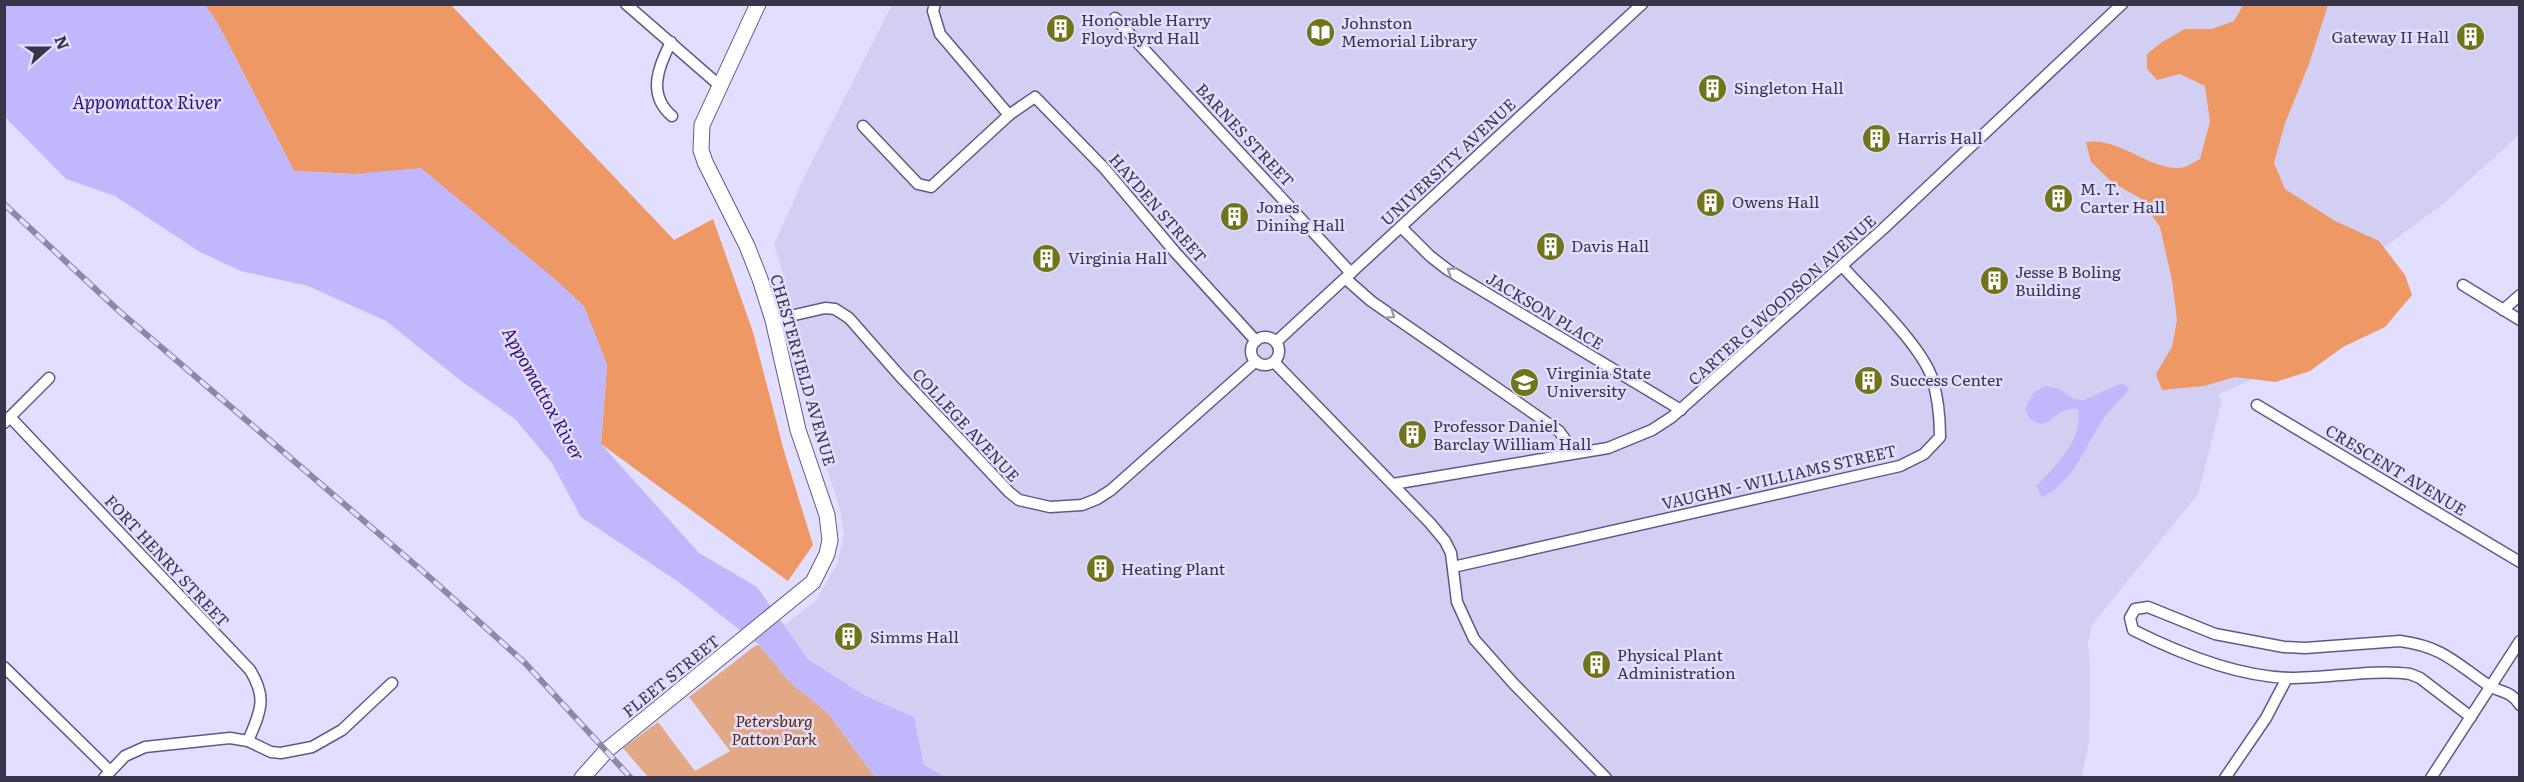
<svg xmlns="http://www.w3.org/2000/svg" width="2524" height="782" font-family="Literata,serif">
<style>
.built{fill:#d3cff3}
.green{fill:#e3a987}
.forest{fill:#ee9866}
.water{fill:#c1b7fd}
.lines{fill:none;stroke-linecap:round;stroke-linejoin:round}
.street-casing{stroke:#605987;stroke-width:13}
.secondary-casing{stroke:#605987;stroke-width:17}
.street{stroke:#fff;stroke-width:10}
.secondary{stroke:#fff;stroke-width:15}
.rail-casing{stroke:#8d89a4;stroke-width:6}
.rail{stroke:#e2deff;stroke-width:4;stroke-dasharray:11;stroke-linecap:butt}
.oneway{stroke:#9c9aa4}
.labels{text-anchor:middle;stroke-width:5;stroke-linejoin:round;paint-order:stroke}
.poi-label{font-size:16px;fill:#38354a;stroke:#e2deff;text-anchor:start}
.street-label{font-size:16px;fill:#38354a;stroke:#e2deff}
.park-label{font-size:16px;font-style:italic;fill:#5b2700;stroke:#e2deff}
.water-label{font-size:18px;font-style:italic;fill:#340f73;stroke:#e2deff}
</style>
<rect width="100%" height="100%" fill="#e2deff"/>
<path class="built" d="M892 5H2519V135L2443 204 2363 263 2276 369 2217 395 2222 400 2198 494 2092 625 2088 642 2090 669 2089 741 2082 777H945L924 765 914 717 864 695 808 658 784 625 815 602 837 564 844 534 840 509 814 428 782 269 774 245 804 177Z"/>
<path class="green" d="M759 645 790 682 828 713 875 777H648L623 748 658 722 695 771 730 751 689 697 755 646Z"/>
<g class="forest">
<path d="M205 5H451L674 240 713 219 753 332 784 451 813 545 788 581 601 444 607 364 353 174 294 171 218 24Z"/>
<path d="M2243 5H2328L2309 64 2285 123 2274 163 2285 189 2335 221 2379 241 2405 275 2412 295 2385 327 2343 347 2310 371 2276 382 2235 377 2204 386 2162 390 2156 374 2172 347 2177 320 2172 280 2160 227 2140 198 2112 182 2091 162 2086 142C2119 137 2146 168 2179 168 2186 168 2194 162 2200 159L2210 122 2205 86 2180 74 2157 80 2147 69V54L2162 42 2185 29H2212L2234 21Z"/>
</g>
<g class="water">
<path d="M4 5H205L218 24 294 171 353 174 421 168 556 280 584 306 607 364 601 444 699 553 757 587 808 659 864 695 914 717 924 765 945 777H875L828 713 790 682 759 645 680 583 581 517 552 463 515 419 460 380 386 321 308 286 241 271 200 252 115 196 66 179 5 117Z"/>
<path d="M2124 384 2129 390C2122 398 2113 406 2107 414 2085 443 2077 480 2042 497L2036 486C2055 467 2084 439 2078 409 2058 407 2056 421 2040 424L2030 419 2025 409 2033 393 2045 386 2059 389 2074 399 2085 400 2117 385Z"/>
</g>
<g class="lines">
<defs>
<g id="street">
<path d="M626 4 719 85"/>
<path d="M935 4 933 11 940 34 1009 115"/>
<path d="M1115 18 1351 273"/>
<path d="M671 42C658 67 647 95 672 116"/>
<path d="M863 126 918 184 931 187 1009 115 1035 97 1105 169 1175 252 1256 341"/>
<path d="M1401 227 1430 256 1448 270 1681 410"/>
<path d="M1346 279 1371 301 1559 431 1575 453"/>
<path d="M2463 285 2520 320"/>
<path d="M2503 310 2520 295"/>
<path d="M773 320 825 308 835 309 849 318 899 375 1009 492 1019 500 1050 507 1082 505 1097 499 1111 490 1256 361"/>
<circle cx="1265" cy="351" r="14"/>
<path d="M1276 342 1642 4"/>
<path d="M1274 362 1430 523 1445 541 1451 553 1457 602 1474 639 1513 683 1606 778"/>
<path d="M2257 405 2520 562"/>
<path d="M10 417 250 670C268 699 260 712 248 741"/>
<path d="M4 423 49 378"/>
<path d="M1393 484 1608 448 1652 430 1672 417 1883 229 2122 4"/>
<path d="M1453 567 1900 466 1924 454 1940 437C1940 418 1938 397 1932 378 1921 345 1867 294 1842 266"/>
<path d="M4 667 110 771"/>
<path d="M2471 717 2420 678 2410 674C2374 669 2328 678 2291 678 2238 677 2179 653 2133 630L2130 618 2135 609 2148 607 2215 634 2284 647 2305 648 2400 641C2444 647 2455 663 2488 685 2502 694 2509 689 2520 705"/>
<path d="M104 778 125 756 145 747 230 738 248 741 271 752 281 753 312 747 342 730 392 683"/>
<path d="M2225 778 2266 718 2287 678"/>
<path d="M2431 778 2520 641"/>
</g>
<path id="secondary" d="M582 778 607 750 813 582 827 554 830 540 827 515 798 430 773 320 760 279 747 246 705 162 701 150 702 125 758 4"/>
</defs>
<use href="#street" class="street-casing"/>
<use href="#secondary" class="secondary-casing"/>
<use href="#street" class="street"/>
<use href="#secondary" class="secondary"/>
<defs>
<path id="rail" d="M4 204 119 311 427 575 525 663 631 778"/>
</defs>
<use href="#rail" class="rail-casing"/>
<use href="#rail" class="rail"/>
</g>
<defs><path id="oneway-chevron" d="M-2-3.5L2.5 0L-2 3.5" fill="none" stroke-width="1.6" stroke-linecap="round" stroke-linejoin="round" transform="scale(1.5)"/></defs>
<g class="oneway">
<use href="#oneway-chevron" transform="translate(1451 271) rotate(-147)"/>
<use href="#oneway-chevron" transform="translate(1391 315) rotate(34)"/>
</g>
<defs>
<symbol id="building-disc" viewBox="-11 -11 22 22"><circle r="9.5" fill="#72741a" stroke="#e2deff"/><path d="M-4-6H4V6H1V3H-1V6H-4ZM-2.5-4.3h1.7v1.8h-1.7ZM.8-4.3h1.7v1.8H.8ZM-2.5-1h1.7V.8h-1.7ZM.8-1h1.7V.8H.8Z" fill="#fff"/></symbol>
<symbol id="library-disc" viewBox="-11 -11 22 22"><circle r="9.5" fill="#72741a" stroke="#e2deff"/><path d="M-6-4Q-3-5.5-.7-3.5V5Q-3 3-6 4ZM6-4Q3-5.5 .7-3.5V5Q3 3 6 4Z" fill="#fff"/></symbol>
<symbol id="university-disc" viewBox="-11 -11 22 22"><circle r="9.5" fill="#72741a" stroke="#e2deff"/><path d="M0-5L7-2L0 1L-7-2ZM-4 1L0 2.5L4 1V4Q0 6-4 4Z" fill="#fff"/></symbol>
</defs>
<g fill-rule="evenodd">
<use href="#building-disc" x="1044" y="12" width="33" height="33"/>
<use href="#library-disc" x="1304" y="16" width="33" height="33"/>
<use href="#building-disc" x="2454" y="20" width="33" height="33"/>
<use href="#building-disc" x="1696" y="72" width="33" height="33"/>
<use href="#building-disc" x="1860" y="122" width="33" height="33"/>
<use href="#building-disc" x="2042" y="182" width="33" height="33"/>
<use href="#building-disc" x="1694" y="186" width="33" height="33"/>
<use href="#building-disc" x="1218" y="200" width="33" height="33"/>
<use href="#building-disc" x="1534" y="230" width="33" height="33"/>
<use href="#building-disc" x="1030" y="242" width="33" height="33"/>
<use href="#building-disc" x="1978" y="264" width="33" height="33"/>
<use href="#building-disc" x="1852" y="364" width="33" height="33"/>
<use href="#university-disc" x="1508" y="366" width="33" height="33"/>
<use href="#building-disc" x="1396" y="418" width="33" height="33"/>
<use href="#building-disc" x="1084" y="552" width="33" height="33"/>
<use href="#building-disc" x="832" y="620" width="33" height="33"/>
<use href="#building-disc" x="1580" y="648" width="33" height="33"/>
</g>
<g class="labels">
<g class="poi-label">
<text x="1081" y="26">Honorable Harry<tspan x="1081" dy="18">Floyd Byrd Hall</tspan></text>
<text x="1341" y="29">Johnston<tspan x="1341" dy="18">Memorial Library</tspan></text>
<text x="2449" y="43" text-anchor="end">Gateway II Hall</text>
<text x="1734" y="94">Singleton Hall</text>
<text x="1897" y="144">Harris Hall</text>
<text x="2080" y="195">M. T.<tspan x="2080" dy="18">Carter Hall</tspan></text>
<text x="1732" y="208">Owens Hall</text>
<text x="1256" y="213">Jones<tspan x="1256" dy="18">Dining Hall</tspan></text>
<text x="1571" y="252">Davis Hall</text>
<text x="1068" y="264">Virginia Hall</text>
<text x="2015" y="278">Jesse B Boling<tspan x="2015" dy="18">Building</tspan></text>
<text x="1546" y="379">Virginia State<tspan x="1546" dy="18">University</tspan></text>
<text x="1890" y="386">Success Center</text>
<text x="1433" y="432">Professor Daniel<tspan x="1433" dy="18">Barclay William Hall</tspan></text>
<text x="1121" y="575">Heating Plant</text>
<text x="870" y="643">Simms Hall</text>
<text x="1617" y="661">Physical Plant<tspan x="1617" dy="18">Administration</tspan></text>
</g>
<g class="street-label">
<text transform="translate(1245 135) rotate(47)" y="6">BARNES STREET</text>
<text transform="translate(1448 162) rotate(-43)" y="6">UNIVERSITY AVENUE</text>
<text transform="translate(1158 208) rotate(49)" y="6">HAYDEN STREET</text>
<text transform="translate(1782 300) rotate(-42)" y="6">CARTER G WOODSON AVENUE</text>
<text transform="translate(1545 311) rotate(31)" y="6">JACKSON PLACE</text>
<text transform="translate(803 370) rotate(74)" y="6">CHESTERFIELD AVENUE</text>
<text transform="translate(966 425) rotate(47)" y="6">COLLEGE AVENUE</text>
<text transform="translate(2396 470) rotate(31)" y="6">CRESCENT AVENUE</text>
<text transform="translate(1779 477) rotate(-13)" y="6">VAUGHN - WILLIAMS STREET</text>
<text transform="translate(167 561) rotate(47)" y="6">FORT HENRY STREET</text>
<text transform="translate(671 676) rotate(-39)" y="6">FLEET STREET</text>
</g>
<g class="park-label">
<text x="774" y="727">Petersburg<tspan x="774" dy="18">Patton Park</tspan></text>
</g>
<g class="water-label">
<text x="147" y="109">Appomattox River</text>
<text transform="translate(543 394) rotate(61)" y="6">Appomattox River</text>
</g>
</g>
<rect width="2524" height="782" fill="none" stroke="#38354a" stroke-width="12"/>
<g transform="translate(48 48) rotate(69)" stroke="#e2deff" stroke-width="4.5" paint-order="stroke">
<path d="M0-4.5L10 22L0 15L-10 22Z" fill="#38354a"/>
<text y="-9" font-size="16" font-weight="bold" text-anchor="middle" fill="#38354a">N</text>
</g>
</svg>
